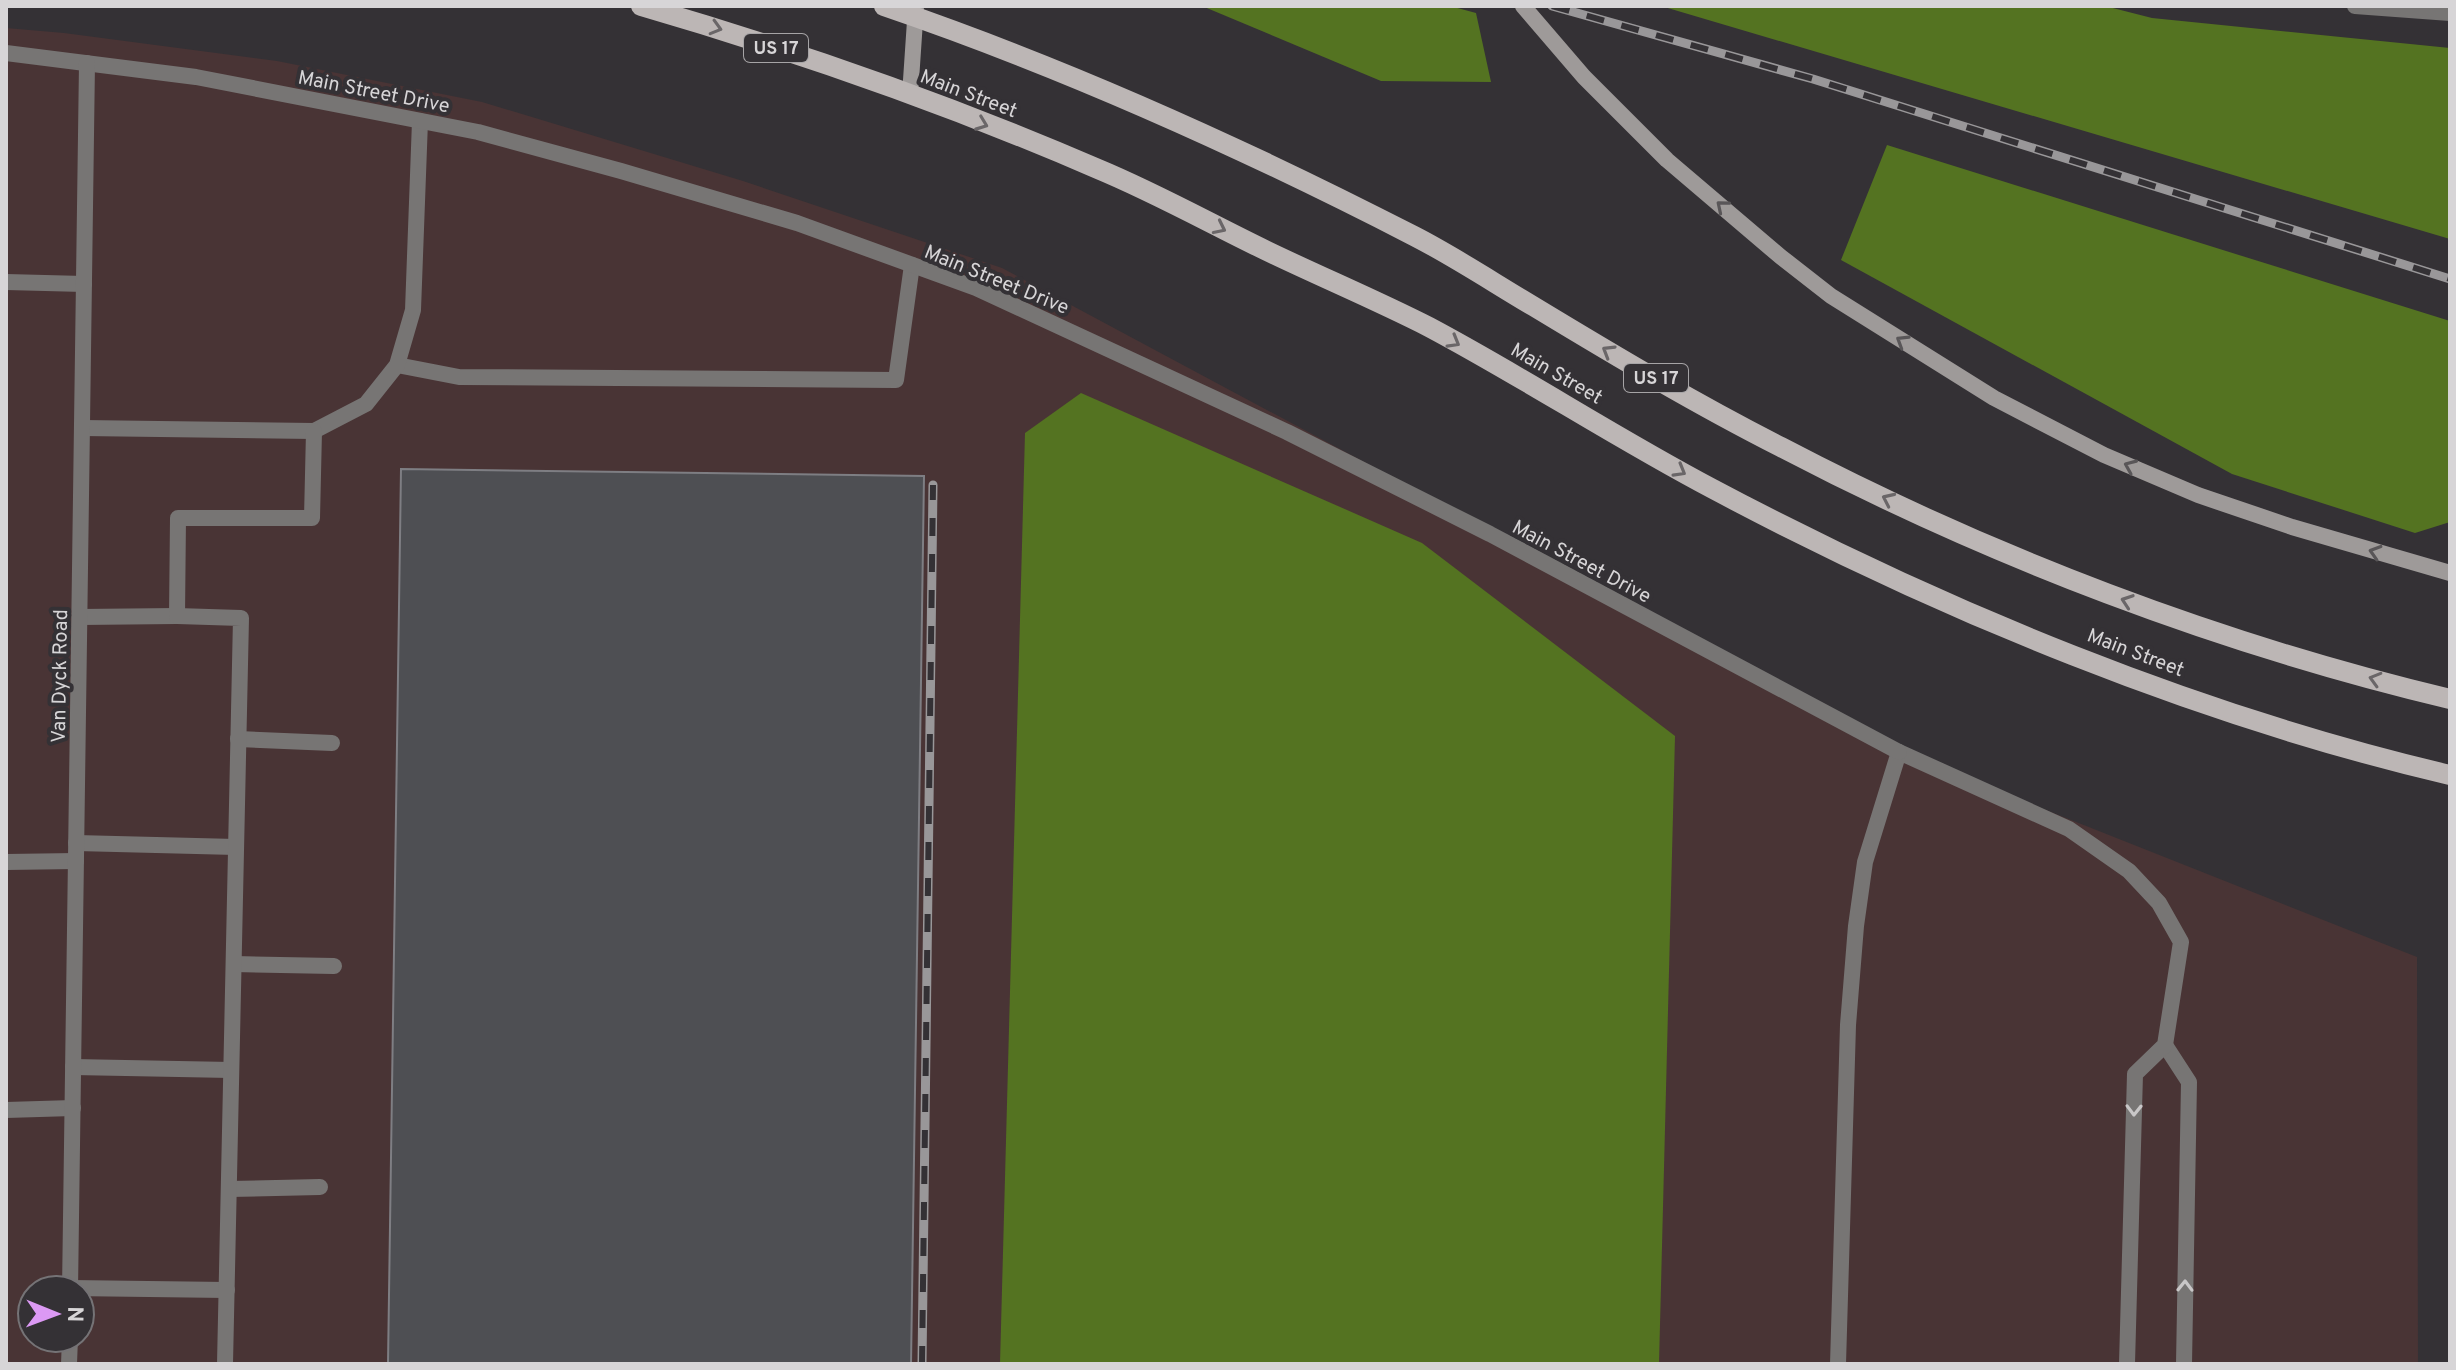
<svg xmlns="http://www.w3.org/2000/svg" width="2456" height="1370" font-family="Overpass,sans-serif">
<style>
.industrial{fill:#493435;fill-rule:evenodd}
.forest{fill:#547321}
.building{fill:#4e4f53;stroke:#7e7e83;stroke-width:2}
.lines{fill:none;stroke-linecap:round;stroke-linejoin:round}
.lane{stroke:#777574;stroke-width:16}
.street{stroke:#777574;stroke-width:16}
.secondary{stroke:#9e9a99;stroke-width:16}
.primary{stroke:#bcb6b5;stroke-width:20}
.rail-casing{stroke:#999799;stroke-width:9}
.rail{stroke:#343135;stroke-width:6;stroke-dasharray:18;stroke-linecap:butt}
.oneway{stroke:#6a6668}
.oneway2{stroke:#595658}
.oneway3{stroke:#c9c7c8}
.labels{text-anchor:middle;stroke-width:8;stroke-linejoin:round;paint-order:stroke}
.shield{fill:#343135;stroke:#a6a4a6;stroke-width:2}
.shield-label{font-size:18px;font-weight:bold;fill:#d7d5d7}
.street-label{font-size:20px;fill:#d7d5d7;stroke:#343135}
</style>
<rect width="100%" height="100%" fill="#343135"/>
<path class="industrial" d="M6 28 64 33 277 61 482 102 743 181 1002 268 1922 761 2417 957 2418 1364H6ZM32 1290H80V1338H32Z"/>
<g class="forest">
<path d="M1202 6H1450L1476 13 1491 82 1381 81Z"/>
<path d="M1661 6H2105L2152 18 2450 48V239Z"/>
<path d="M1887 145 2450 321V522L2415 533 2232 474 1841 260Z"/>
<path d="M1081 393 1422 543 1675 736 1659 1364H1000L1025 433Z"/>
</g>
<path class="building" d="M401 469 924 476 911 1364H388Z"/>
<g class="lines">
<g class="lane">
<path d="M6 282 84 284"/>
<path d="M397 365 459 377 896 380 912 265"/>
<path d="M82 428 314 431 366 404 397 365 413 310 420 121"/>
<path d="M80 617 177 616"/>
<path d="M238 739 332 743"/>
<path d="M76 843 236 847"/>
<path d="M6 862 76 861"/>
<path d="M234 964 334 966"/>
<path d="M2165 1045 2189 1082 2184 1364"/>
<path d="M73 1067 231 1070"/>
<path d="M6 1110 73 1108"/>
<path d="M229 1189 320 1187"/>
<path d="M70 1288 227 1290"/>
<path d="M225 1364 241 618 177 616 178 518H312L314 431"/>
<path d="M1838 1364 1848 1025 1856 926 1865 862 1899 752 2069 829 2129 871 2159 903 2181 942 2165 1045 2135 1074 2127 1364"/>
</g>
<g class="street">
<path d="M2355 6 2450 13"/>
<path d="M6 53 196 77 478 132 621 171 797 223 976 288 1287 432 1490 534 1899 752"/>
<path d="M70 1290 87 63"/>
<path d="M69 1364 70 1338"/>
</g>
<g class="secondary">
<path d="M1523 6 1584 77 1667 160 1781 257 1831 296 1994 398 2104 455 2198 495 2292 527 2450 573"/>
<path d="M910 95 916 6"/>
</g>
<g class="primary">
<path d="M641 6C796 51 950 105 1098 169 1156 193 1211 224 1267 251 1321 277 1376 300 1429 327 1525 378 1616 438 1713 489 1941 610 2198 716 2450 775"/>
<path d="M884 6C1066 68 1243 148 1414 236 1455 257 1494 283 1533 306 1614 355 1696 404 1781 447 1991 557 2219 644 2450 699"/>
</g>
<defs>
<g id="rail">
<path d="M1552 6 1813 79 2450 279"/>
<path d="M922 1364 933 485"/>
</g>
</defs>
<use href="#rail" class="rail-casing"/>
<use href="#rail" class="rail"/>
</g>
<defs><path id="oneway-chevron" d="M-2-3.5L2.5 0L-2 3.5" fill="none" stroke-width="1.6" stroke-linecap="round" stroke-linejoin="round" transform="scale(2)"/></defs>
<g class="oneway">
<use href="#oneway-chevron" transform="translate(716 28) rotate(16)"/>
<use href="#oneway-chevron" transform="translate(982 124) rotate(21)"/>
<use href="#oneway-chevron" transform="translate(1220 228) rotate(26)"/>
<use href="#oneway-chevron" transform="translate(1454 342) rotate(30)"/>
<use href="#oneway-chevron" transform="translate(1608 351) rotate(-149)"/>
<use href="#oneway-chevron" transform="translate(1680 471) rotate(30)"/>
<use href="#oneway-chevron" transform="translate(1888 499) rotate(-155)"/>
<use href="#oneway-chevron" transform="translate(2127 601) rotate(-161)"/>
<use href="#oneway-chevron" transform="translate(2375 679) rotate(-164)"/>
</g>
<g class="oneway2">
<use href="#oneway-chevron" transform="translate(1722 206) rotate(-140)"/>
<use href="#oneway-chevron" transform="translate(1902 341) rotate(-148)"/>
<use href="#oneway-chevron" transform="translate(2130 466) rotate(-157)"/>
<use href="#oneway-chevron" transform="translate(2375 552) rotate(-163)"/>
</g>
<g class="oneway3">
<use href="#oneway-chevron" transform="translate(2134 1110) rotate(91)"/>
<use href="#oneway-chevron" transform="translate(2185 1286) rotate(-89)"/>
</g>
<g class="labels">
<g class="shield">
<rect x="744" y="34" width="64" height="28" rx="6"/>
<rect x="1624" y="364" width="64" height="28" rx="6"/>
</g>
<g class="shield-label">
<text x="776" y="54">US 17</text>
<text x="1656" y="384">US 17</text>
</g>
<g class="street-label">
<text transform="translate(374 91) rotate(11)" y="7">Main Street Drive</text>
<text transform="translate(969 93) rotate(21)" y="7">Main Street</text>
<text transform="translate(997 279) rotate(22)" y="7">Main Street Drive</text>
<text transform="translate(1557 373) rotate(30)" y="7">Main Street</text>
<text transform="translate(1582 561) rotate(28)" y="7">Main Street Drive</text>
<text transform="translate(2136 652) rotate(21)" y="7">Main Street</text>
<text transform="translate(59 676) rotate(-89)" y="7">Van Dyck Road</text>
</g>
</g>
<rect width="2456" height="1370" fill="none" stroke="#d7d5d7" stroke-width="16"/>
<g transform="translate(56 1314) rotate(91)"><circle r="38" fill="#343135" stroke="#757376" stroke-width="2"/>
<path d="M0-6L14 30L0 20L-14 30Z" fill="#dc99f4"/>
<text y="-12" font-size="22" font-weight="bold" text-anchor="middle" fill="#d7d5d7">N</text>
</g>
</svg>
